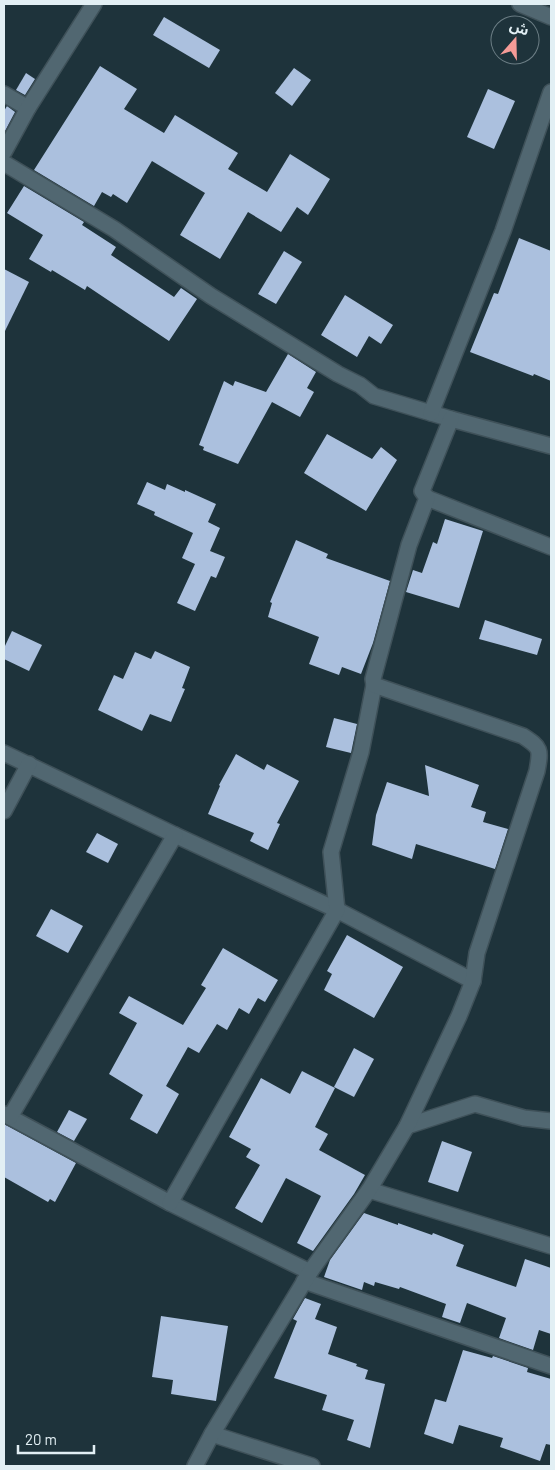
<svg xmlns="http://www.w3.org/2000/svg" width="555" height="1470" font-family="Barlow,'Noto Sans Arabic',sans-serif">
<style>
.building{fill:#abc0de}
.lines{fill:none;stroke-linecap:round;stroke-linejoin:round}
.minor-casing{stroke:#3f5159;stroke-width:18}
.minor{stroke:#516771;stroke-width:15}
</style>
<rect width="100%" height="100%" fill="#1e333b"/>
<g class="building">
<path d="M164 17 220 50 209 68 153 35Z"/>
<path d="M100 66 137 89 124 109 164 133 175 115 238 153 228 169 267 192 290 154 330 179 308 215 297 207 281 232 248 212 220 259 180 235 205 193 152 161 127 203 113 194 111 197 102 192 94 206 34 170Z"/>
<path d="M294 68 311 80 292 106 275 93Z"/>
<path d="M26 73 35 79 25 95 16 90Z"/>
<path d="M488 89 515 101 494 149 467 137Z"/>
<path d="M7 106 15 112 4 133V111Z"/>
<path d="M24 186 84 222 82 225 116 247 111 255 174 297 181 288 197 299 169 341 87 286 85 290 52 270 51 272 29 259 43 235 7 213Z"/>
<path d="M519 238 551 251V381L534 374 533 376 470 352 494 293 498 294Z"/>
<path d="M284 251 302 262 276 304 258 294Z"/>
<path d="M4 269 29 282 4 333Z"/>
<path d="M345 295 393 325 381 344 369 336 357 357 321 335Z"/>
<path d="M288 354 316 372 307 388 314 392 300 417 272 402 238 464 203 450 204 447 199 445 224 381 233 386 235 381 266 392Z"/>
<path d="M327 434 372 459 381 447 397 460 366 511 304 473Z"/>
<path d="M147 482 165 490 167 484 185 492V490L216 504 208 522 220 528 210 551 225 557 216 578 211 576 195 611 177 603 195 564 182 558 193 533 154 515 155 512 137 504Z"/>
<path d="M445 519 483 531 459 608 406 592 413 570 422 573 433 542 437 544Z"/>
<path d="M296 540 328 554 326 558 390 581 373 643 361 674 342 667 339 675 309 664 319 637 268 617 272 603 270 602Z"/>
<path d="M485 620 542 639 537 655 479 639Z"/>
<path d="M12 631 42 645 29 671 4 659V648Z"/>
<path d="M155 651 190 667 182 688 185 689 171 722 150 714 142 731 98 710 114 675 123 679 135 652 151 659Z"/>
<path d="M334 718 357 724 351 753 326 747Z"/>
<path d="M236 754 264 770 267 764 299 781 277 823 280 824 268 850 250 841 254 833 208 814 220 786 219 785Z"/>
<path d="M425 765 479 785 471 807 486 812 483 822 508 829 495 869 416 844 412 859 372 845 376 815 387 782 429 796Z"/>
<path d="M97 833 118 844 108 863 86 852Z"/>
<path d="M51 909 83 926 68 953 36 936Z"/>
<path d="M347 935 403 967 374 1018 324 990 332 974 327 971Z"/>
<path d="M223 948 278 980 265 1002 258 998 249 1014 239 1008 227 1030 217 1024 199 1053 188 1047 166 1086 179 1094 157 1134 130 1119 143 1095 109 1074 137 1023 119 1013 129 996 183 1025 206 988 201 985Z"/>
<path d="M354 1048 374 1059 354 1097 334 1087Z"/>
<path d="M302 1071 335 1088 315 1127 328 1134 319 1150 365 1175 354 1194 313 1251 297 1243 321 1196 286 1178 262 1223 235 1208 260 1165 246 1157 251 1149 229 1137 261 1078 290 1094Z"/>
<path d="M69 1110 87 1119 74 1141 57 1132Z"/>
<path d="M4 1124 76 1163 55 1202 50 1199 48 1202 4 1177Z"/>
<path d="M442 1141 472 1152 458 1192 428 1182Z"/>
<path d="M364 1213 398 1225V1223L432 1235 433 1233 464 1245 456 1266 516 1287 525 1259 551 1268V1334L539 1330 533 1350 499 1338 506 1318 467 1303 460 1323 442 1317 446 1304 400 1287 399 1289 375 1282 374 1286 364 1282 362 1290 324 1277 330 1260Z"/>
<path d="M305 1298 321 1304 315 1319 337 1327 328 1354 357 1364 356 1366 368 1370 365 1379 385 1384 370 1448 347 1440 354 1420 322 1410 327 1395 274 1378 297 1321 293 1319Z"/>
<path d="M161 1316 228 1326 216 1401 171 1394 173 1380 152 1377Z"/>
<path d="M463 1350 492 1358 493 1356 528 1368 527 1372 551 1379V1445L546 1444 540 1461 500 1447 503 1438 459 1425 453 1444 424 1434 435 1399 446 1402Z"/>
</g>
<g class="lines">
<defs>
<g id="minor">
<path d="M520 4 551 17"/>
<path d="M4 94 28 108"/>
<path d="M4 152 28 108 94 4"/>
<path d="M4 163 114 229 211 296 338 374 360 385 374 396 451 419 551 446"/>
<path d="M431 413 503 231 551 92"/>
<path d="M427 498 551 547"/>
<path d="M4 753 175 835 337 910 473 981"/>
<path d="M4 811 29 764"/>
<path d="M4 1114 170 1203 310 1272"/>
<path d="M10 1117 175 835"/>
<path d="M407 1126 475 1104 524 1118 551 1121"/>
<path d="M369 1190 551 1246"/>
<path d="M170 1203 337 910 331 852 361 752 374 685"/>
<path d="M304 1281 551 1366"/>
<path d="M212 1434 312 1466"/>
<path d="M195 1466 212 1434 310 1272 369 1190 407 1126 459 1016 473 981 477 953 537 771C541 749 541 748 523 736L374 685 373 679 409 545 427 498 422 491 451 419"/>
</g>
</defs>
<use href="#minor" class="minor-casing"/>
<use href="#minor" class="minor"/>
</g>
<rect width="555" height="1470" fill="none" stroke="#e2eff4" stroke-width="10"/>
<g transform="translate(515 40) rotate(20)"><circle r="24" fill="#1e333b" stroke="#6c7e85"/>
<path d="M0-4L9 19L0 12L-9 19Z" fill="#f59b97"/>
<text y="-8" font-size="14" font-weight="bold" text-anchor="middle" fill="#e2eff4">ش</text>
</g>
<path d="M18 1445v8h76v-8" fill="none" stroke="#e2eff4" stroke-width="2.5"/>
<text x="25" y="1445" font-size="15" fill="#e2eff4" stroke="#1e333b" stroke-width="4" paint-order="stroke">20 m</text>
</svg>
